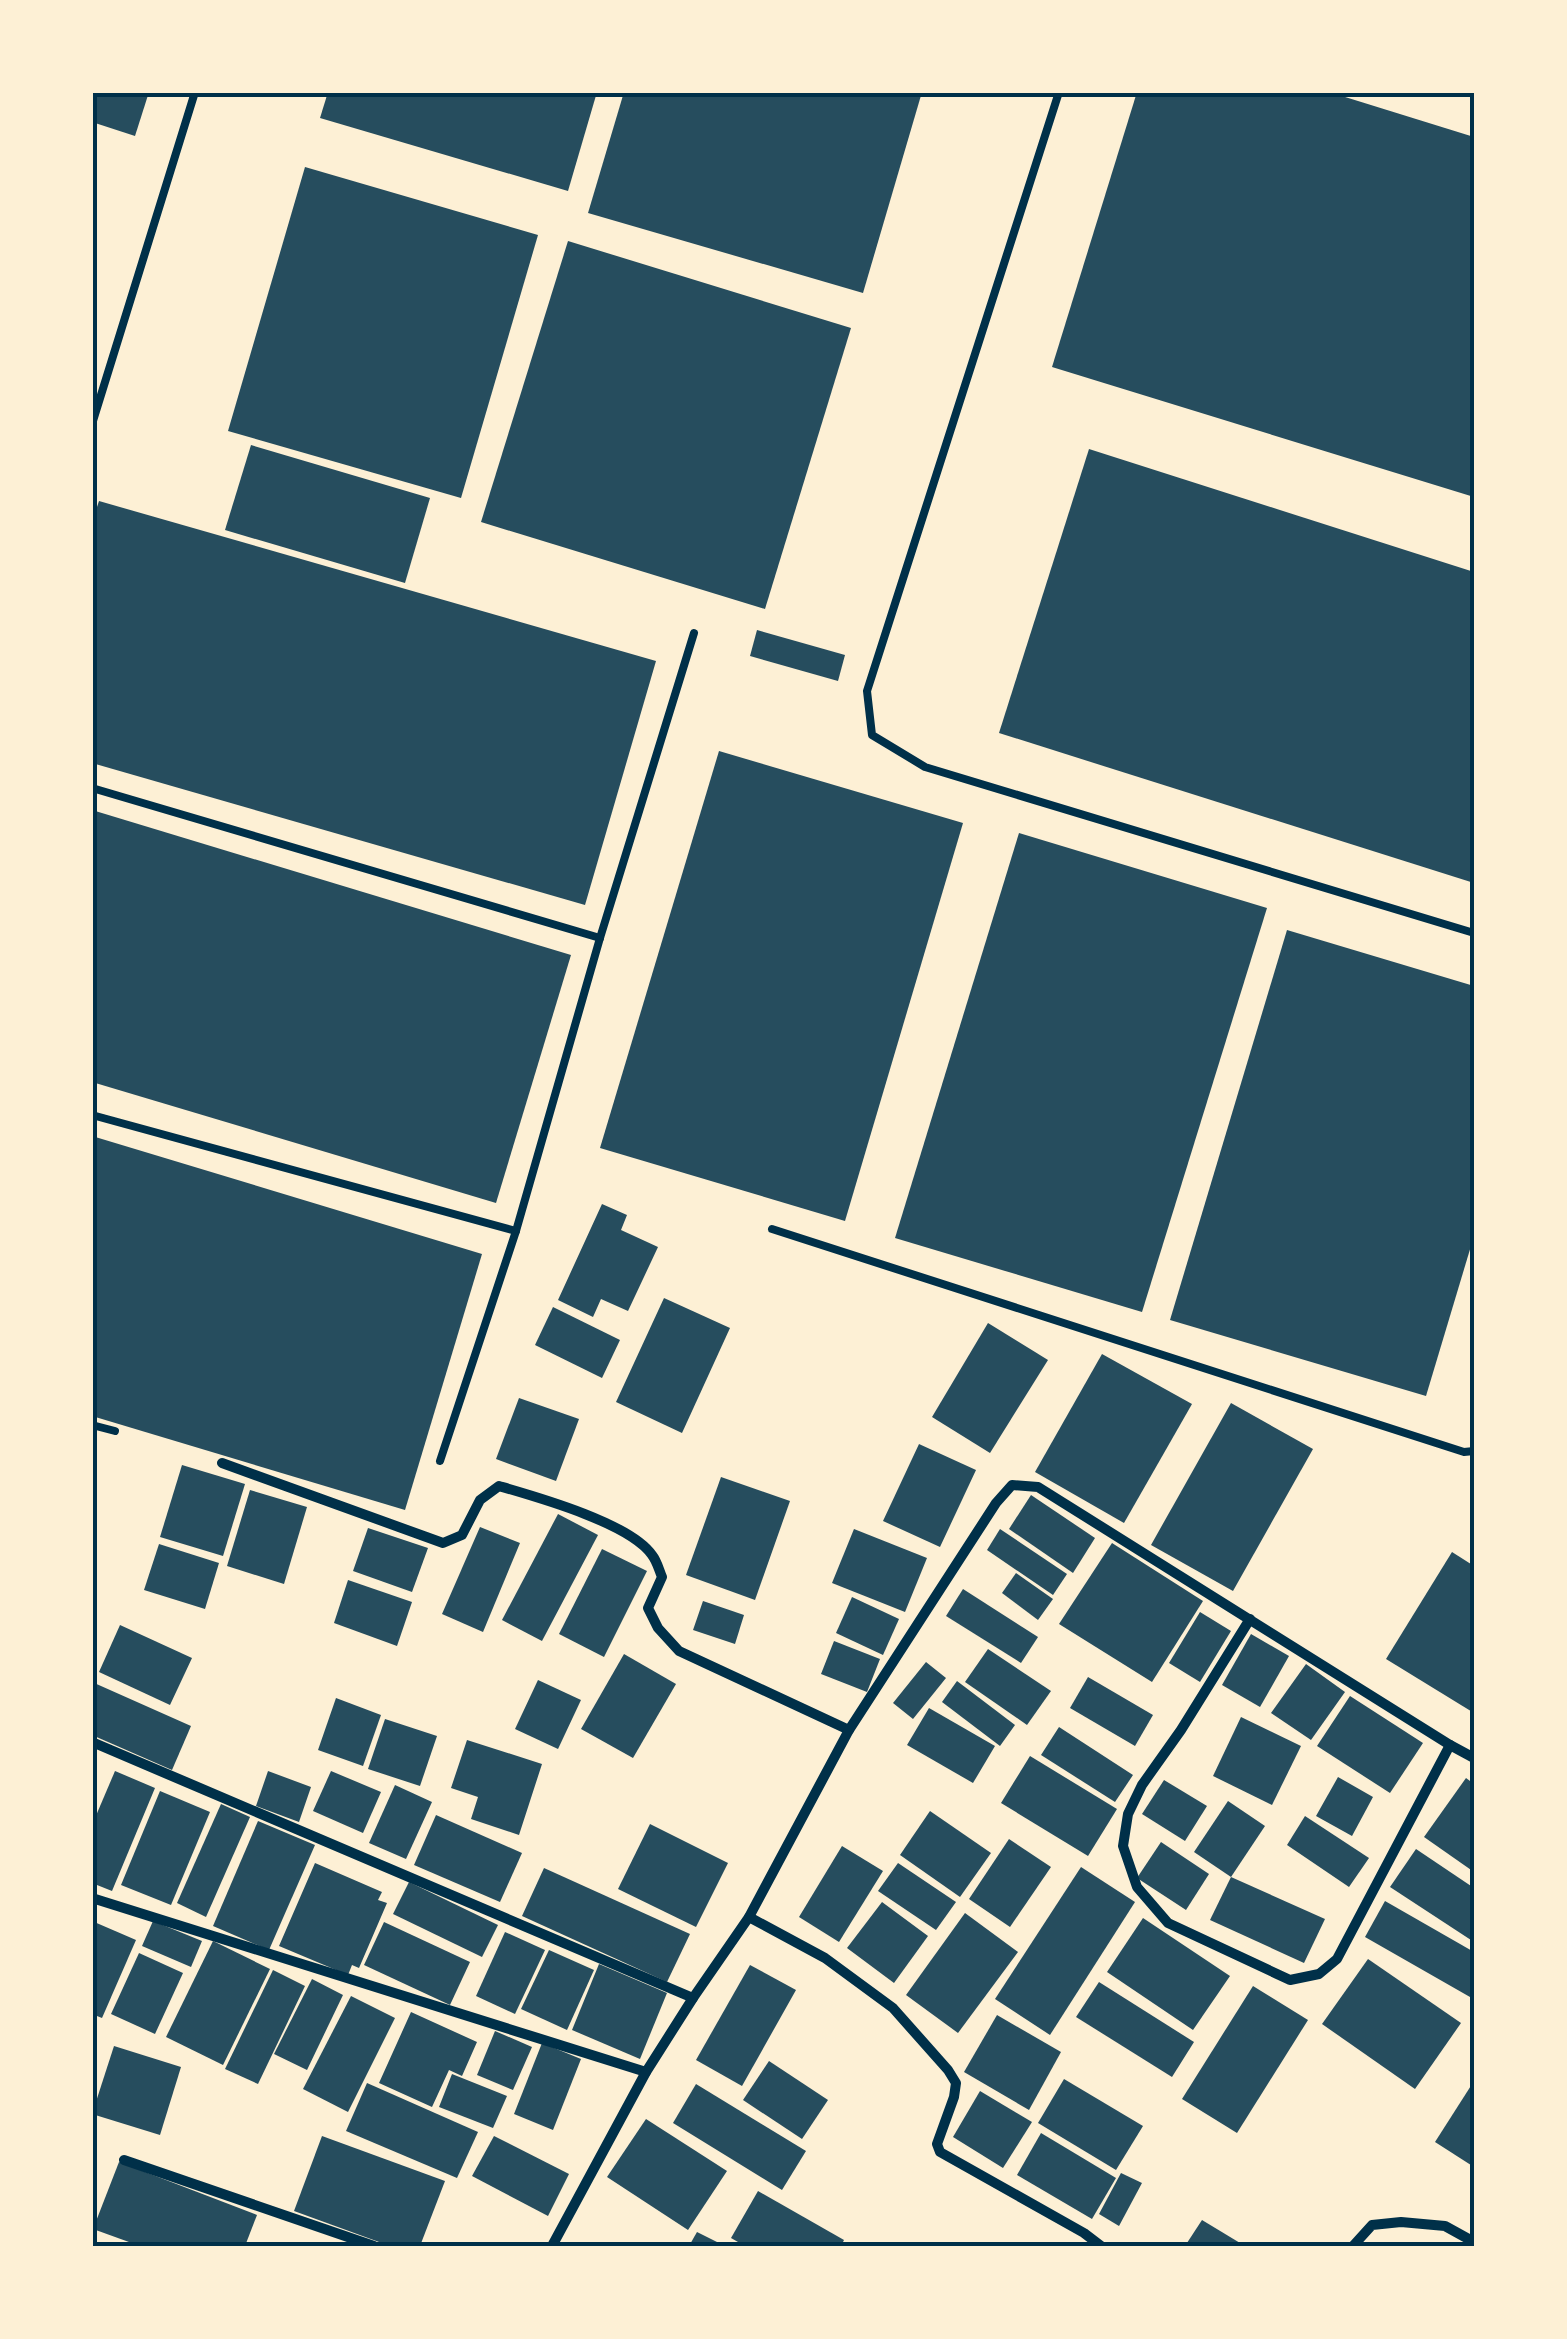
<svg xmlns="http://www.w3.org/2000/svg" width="1567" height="2339" font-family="'Noto Sans',sans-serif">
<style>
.building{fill:#264d5e}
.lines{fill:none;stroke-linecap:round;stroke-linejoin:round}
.service{stroke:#003049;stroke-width:8}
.minor{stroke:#003049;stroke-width:10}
.neatline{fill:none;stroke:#003049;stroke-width:4}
</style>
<rect width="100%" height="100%" fill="#fdf0d5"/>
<g class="building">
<path d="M92 92H149L135 136 92 122Z"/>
<path d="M328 92H597L568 191 320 118Z"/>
<path d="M624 92H922L863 293 588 213Z"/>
<path d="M1137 92H1329L1474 137V497L1052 367Z"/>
<path d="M305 167 538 235 461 498 228 431Z"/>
<path d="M568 241 851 328 765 609 481 522Z"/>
<path d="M251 445 430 498 405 583 225 530Z"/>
<path d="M1089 449 1474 572V883L999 733Z"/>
<path d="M99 501 656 661 585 905 92 763V522Z"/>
<path d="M757 630 845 655 838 681 750 656Z"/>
<path d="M719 751 963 823 845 1221 600 1148Z"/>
<path d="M92 810 571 955 496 1203 92 1082Z"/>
<path d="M1019 833 1267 908 1142 1312 895 1238Z"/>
<path d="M1287 930 1474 986V1236L1426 1396 1170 1320Z"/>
<path d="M92 1136 482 1254 405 1510 92 1416Z"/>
<path d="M602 1204 627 1215 621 1230 658 1247 628 1311 601 1299 593 1317 558 1300Z"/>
<path d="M664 1298 730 1328 682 1433 616 1402Z"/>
<path d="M553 1307 620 1340 602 1378 535 1345Z"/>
<path d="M988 1323 1048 1360 990 1453 932 1417Z"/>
<path d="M1102 1354 1192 1404 1124 1523 1035 1472Z"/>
<path d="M519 1398 579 1419 556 1481 496 1459Z"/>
<path d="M1231 1403 1313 1449 1233 1591 1151 1545Z"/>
<path d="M919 1444 976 1470 940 1547 883 1521Z"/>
<path d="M182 1465 245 1484 223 1556 160 1537Z"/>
<path d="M721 1477 790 1501 755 1600 686 1575Z"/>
<path d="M250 1490 307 1507 284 1584 227 1566Z"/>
<path d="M1031 1495 1095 1538 1073 1573 1009 1529Z"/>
<path d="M558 1514 598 1535 542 1641 502 1620Z"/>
<path d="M480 1527 520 1543 483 1632 442 1614Z"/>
<path d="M368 1528 428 1548 412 1592 353 1571Z"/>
<path d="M854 1529 927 1558 905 1612 832 1583Z"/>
<path d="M1000 1529 1067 1574 1053 1595 987 1550Z"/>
<path d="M1112 1543 1203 1601 1152 1682 1059 1624Z"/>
<path d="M159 1544 219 1563 205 1609 144 1590Z"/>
<path d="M602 1549 647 1571 604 1657 559 1634Z"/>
<path d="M1452 1552 1474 1566V1713L1386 1659Z"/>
<path d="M1016 1573 1053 1599 1038 1620 1002 1593Z"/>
<path d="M348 1580 412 1602 397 1646 334 1623Z"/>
<path d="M963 1589 1038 1637 1021 1663 946 1616Z"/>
<path d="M852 1597 899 1619 883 1655 836 1633Z"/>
<path d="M703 1601 744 1615 735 1644 693 1630Z"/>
<path d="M1200 1612 1231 1631 1200 1682 1169 1663Z"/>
<path d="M120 1625 192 1658 170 1705 99 1672Z"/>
<path d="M1251 1634 1289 1656 1260 1707 1222 1685Z"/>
<path d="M834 1641 880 1659 867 1692 821 1674Z"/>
<path d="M988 1649 1051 1691 1027 1725 965 1682Z"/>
<path d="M624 1654 676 1684 633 1758 581 1729Z"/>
<path d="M926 1662 946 1678 913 1719 893 1703Z"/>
<path d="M1306 1664 1345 1692 1311 1740 1271 1713Z"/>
<path d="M1088 1677 1153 1715 1135 1746 1070 1708Z"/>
<path d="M538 1680 581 1700 558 1749 515 1729Z"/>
<path d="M957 1681 1015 1725 1000 1746 942 1702Z"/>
<path d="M92 1682 191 1726 172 1770 92 1735Z"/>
<path d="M1350 1696 1423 1743 1390 1793 1317 1746Z"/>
<path d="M336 1698 381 1715 363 1766 318 1750Z"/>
<path d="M929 1708 995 1746 973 1783 907 1745Z"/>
<path d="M1241 1717 1301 1746 1272 1805 1213 1776Z"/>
<path d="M385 1719 437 1736 420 1786 368 1769Z"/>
<path d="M1059 1727 1133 1775 1115 1802 1041 1755Z"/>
<path d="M467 1740 542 1764 519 1835 471 1819 478 1797 451 1788Z"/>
<path d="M1030 1756 1117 1809 1088 1856 1001 1803Z"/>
<path d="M115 1771 155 1788 112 1891 92 1883V1825Z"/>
<path d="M268 1771 311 1787 299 1822 256 1806Z"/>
<path d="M331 1771 381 1792 363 1833 313 1811Z"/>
<path d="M1338 1777 1373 1797 1352 1836 1316 1816Z"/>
<path d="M1466 1778 1474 1784V1872L1424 1837Z"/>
<path d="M1164 1780 1207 1806 1185 1841 1142 1814Z"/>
<path d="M395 1785 432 1802 406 1859 369 1843Z"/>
<path d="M160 1791 210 1812 171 1905 121 1885Z"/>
<path d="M1228 1801 1265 1826 1231 1877 1194 1852Z"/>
<path d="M221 1804 250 1817 206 1917 177 1903Z"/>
<path d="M930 1811 991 1853 960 1897 900 1855Z"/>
<path d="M436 1815 522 1853 500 1902 414 1865Z"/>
<path d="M1305 1816 1369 1858 1349 1887 1287 1845Z"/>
<path d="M258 1821 315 1845 269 1950 213 1926Z"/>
<path d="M650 1824 728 1863 696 1927 618 1889Z"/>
<path d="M1009 1839 1051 1867 1010 1927 969 1899Z"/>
<path d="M1161 1842 1209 1874 1186 1910 1137 1878Z"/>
<path d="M842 1846 883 1871 839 1942 799 1917Z"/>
<path d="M1416 1849 1474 1888V1942L1390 1887Z"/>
<path d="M315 1863 382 1892 378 1900 387 1903 359 1968 352 1965 348 1975 279 1946Z"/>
<path d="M898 1863 956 1902 936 1930 878 1891Z"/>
<path d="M1081 1867 1135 1902 1050 2035 995 1999Z"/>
<path d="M544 1868 690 1934 667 1982 522 1916Z"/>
<path d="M1231 1877 1325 1919 1304 1963 1210 1920Z"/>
<path d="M409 1882 498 1925 482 1957 393 1914Z"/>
<path d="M1385 1901 1474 1952V1989L1470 1997 1365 1937Z"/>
<path d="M882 1902 928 1936 894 1983 847 1948Z"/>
<path d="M965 1913 1018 1952 958 2033 906 1995Z"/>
<path d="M1143 1918 1230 1976 1193 2030 1107 1972Z"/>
<path d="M92 1921 136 1940 102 2018 92 2014Z"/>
<path d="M153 1921 202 1941 191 1967 142 1946Z"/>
<path d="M384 1922 470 1962 450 2005 364 1965Z"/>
<path d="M505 1932 545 1950 515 2014 476 1996Z"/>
<path d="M213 1941 270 1969 223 2065 166 2037Z"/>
<path d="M549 1950 594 1970 567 2030 521 2009Z"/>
<path d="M139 1953 183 1973 155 2034 111 2014Z"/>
<path d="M1368 1959 1461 2023 1415 2089 1322 2024Z"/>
<path d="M599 1964 667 1993 640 2059 572 2030Z"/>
<path d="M750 1965 796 1990 742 2086 696 2060Z"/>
<path d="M273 1970 305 1986 258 2084 225 2069Z"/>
<path d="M312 1979 343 1995 307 2070 274 2054Z"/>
<path d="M1099 1982 1194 2042 1172 2077 1076 2017Z"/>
<path d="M1253 1986 1308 2020 1237 2133 1182 2099Z"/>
<path d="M351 1996 395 2018 348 2112 303 2089Z"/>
<path d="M411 2012 477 2042 462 2076 449 2070 432 2107 379 2083Z"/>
<path d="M997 2015 1061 2052 1029 2110 964 2072Z"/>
<path d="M495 2031 532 2047 513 2090 477 2075Z"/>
<path d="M542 2043 581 2059 553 2130 514 2114Z"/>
<path d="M114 2046 181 2067 160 2135 92 2114Z"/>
<path d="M769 2061 828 2100 802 2139 743 2100Z"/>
<path d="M452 2074 507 2096 493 2128 439 2107Z"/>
<path d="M1064 2079 1143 2126 1116 2170 1038 2123Z"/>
<path d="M1474 2081V2167L1435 2142Z"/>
<path d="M367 2083 478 2132 457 2178 346 2131Z"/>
<path d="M696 2084 806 2151 782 2190 673 2123Z"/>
<path d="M980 2091 1032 2122 1003 2168 953 2137Z"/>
<path d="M646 2119 727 2171 688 2230 607 2177Z"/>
<path d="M1041 2133 1116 2178 1092 2219 1017 2175Z"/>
<path d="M322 2136 445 2181 420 2246H390L294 2211Z"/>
<path d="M494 2136 569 2174 548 2216 472 2176Z"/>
<path d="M119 2162 257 2215 245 2246H140L93 2229Z"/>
<path d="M1121 2173 1142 2183 1119 2226 1099 2214Z"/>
<path d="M758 2191 844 2240 841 2246H745L731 2238Z"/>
<path d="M1202 2220 1245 2246H1185Z"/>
<path d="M697 2232 725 2246H689Z"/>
</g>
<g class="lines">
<g class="service">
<path d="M1059 92 867 691 872 735 925 767 1474 933"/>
<path d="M92 424 195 92"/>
<path d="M92 788 600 938"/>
<path d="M92 1115 516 1231"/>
<path d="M772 1229 1464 1452 1474 1451"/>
<path d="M92 1425 115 1431"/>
<path d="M440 1461 516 1231 600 938 694 633"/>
</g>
<g class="minor">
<path d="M222 1463 443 1543 462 1535 480 1500 499 1486C537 1497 630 1523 652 1555 657 1561 659 1570 662 1577L648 1608 658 1628 679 1651 849 1730"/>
<path d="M1250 1619 1181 1730 1142 1785 1128 1814 1123 1846 1137 1887 1168 1923 1290 1980 1319 1974 1337 1959 1450 1745"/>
<path d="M92 1742 693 1998"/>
<path d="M92 1898 646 2072"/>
<path d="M749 1917 825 1958 893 2008 948 2070 956 2083 954 2097 937 2144 940 2152 1084 2233 1101 2246"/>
<path d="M124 2160 374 2246"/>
<path d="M552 2246 646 2072 693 1998 749 1917 849 1730 996 1503 1012 1485 1038 1487 1450 1745 1474 1758"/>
<path d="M1353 2246 1372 2225 1401 2222 1445 2226 1474 2242"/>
</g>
</g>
<rect width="1567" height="2339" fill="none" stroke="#fdf0d5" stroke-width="190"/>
<rect x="95" y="95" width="1377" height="2149" class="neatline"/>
</svg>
